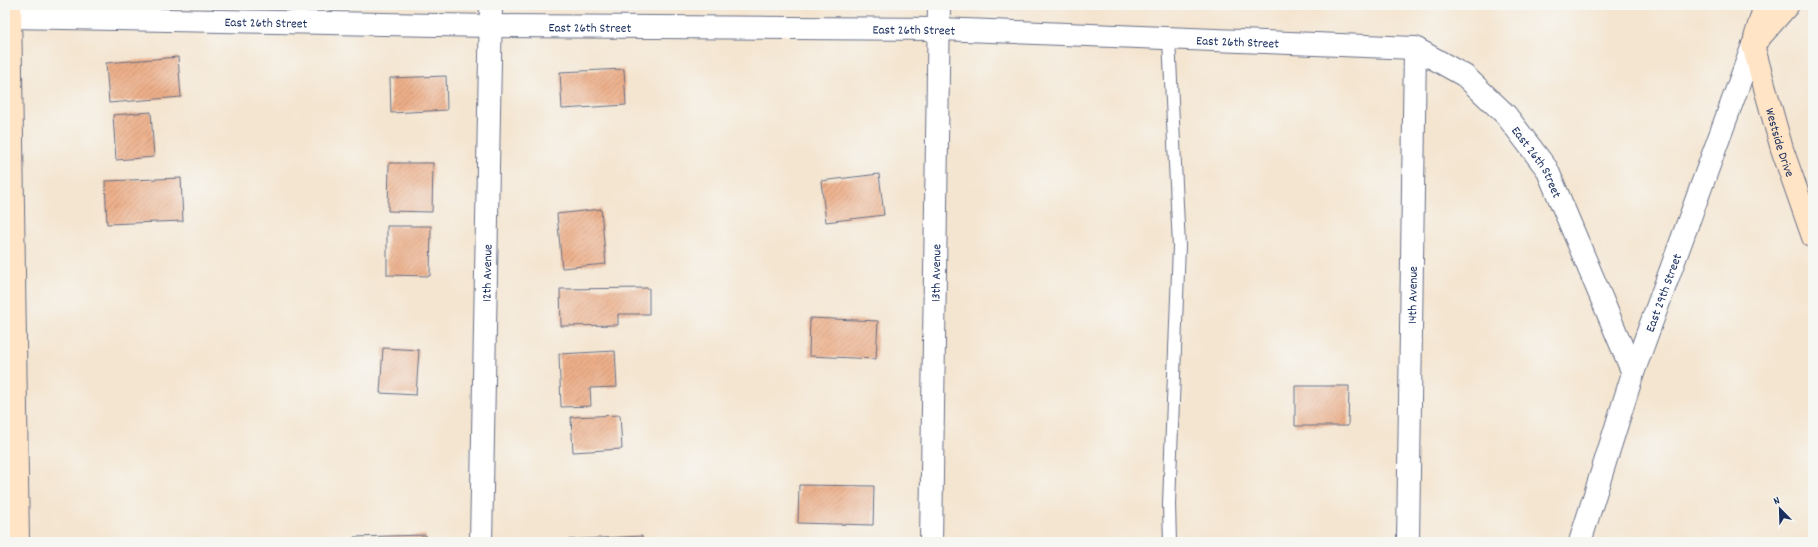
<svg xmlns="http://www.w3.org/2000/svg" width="1818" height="547" font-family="Dekko,sans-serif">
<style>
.building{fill:url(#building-hatch)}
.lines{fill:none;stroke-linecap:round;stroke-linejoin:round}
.lane-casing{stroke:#676f86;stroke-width:14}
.street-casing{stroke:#676f86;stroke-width:24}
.secondary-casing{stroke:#676f86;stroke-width:24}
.lane{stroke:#fff;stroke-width:12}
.street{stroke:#fff;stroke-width:22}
.secondary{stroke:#ffe4c6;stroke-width:22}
.labels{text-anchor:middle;stroke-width:3;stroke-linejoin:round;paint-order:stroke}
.street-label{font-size:13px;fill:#1b2f5e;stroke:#f6f6f2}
</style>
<defs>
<pattern id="building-hatch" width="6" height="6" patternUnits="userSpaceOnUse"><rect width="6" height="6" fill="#edaf89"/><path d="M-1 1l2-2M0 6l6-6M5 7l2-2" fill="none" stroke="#bf8f73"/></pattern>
</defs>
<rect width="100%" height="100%" fill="#f6f6f2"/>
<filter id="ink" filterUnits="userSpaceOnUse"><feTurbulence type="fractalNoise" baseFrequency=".025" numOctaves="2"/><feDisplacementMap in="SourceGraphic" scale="8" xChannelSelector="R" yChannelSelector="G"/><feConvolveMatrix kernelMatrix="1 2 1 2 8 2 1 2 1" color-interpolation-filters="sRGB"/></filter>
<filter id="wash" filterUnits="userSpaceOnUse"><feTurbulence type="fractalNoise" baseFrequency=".012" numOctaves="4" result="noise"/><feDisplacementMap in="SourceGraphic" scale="16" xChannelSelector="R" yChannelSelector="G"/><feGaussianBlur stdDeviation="0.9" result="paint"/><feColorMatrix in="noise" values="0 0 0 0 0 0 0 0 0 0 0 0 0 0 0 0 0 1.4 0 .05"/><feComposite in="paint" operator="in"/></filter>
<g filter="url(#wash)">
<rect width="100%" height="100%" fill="#f4e5d0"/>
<g id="blocks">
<g class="building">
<path d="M178 57 181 97 109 103 106 63Z"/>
<path d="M624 69 626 105 562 109 560 72Z"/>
<path d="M446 76 447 110 391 113 390 78Z"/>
<path d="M151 112 154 157 116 160 113 115Z"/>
<path d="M389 163H433L432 212 388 211Z"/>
<path d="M879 174 884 215 826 222 821 181Z"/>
<path d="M181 178 183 221 107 224 105 181Z"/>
<path d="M601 209 606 264 562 268 557 214Z"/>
<path d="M387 226H431L430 276 387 275Z"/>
<path d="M649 288V314H618V325L561 326 560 289Z"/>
<path d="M810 318 878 321 876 359 809 356Z"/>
<path d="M383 348 419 350 416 395 380 393Z"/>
<path d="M615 351 617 387 590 388 591 406 561 407 559 354Z"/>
<path d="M1295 386H1349L1348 426H1295Z"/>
<path d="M620 415 622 449 573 452 571 417Z"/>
<path d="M799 485 874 486 873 525 798 523Z"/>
<path d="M426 535V542H355L354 537Z"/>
<path d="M642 536 643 542H560V540Z"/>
</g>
</g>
</g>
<g filter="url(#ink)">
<use href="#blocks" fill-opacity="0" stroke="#676f86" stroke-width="1"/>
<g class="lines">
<defs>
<path id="lane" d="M1169 39 1179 246 1169 504 1170 542"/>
<g id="street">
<path id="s1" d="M10 17 491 26 939 29 1415 48 1465 76 1506 115 1547 169 1633 373"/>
<path id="s2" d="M481 542 491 5"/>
<path id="s3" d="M931 542 939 5"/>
<path id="s4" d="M1408 542 1415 48"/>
<path id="s5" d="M1580 542 1633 373 1753 45"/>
</g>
<g id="secondary">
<path d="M10 5 18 542"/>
<path d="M1755 38 1765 5"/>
<path id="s6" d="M1753 45 1782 149 1813 237"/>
<path d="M1753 45 1788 5"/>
</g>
</defs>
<use href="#lane" class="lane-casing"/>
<use href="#street" class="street-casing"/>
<use href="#secondary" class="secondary-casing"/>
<use href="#lane" class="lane"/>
<use href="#street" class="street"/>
<use href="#secondary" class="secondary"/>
</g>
</g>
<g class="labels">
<g class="street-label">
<text dy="5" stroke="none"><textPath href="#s1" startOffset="256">East 26th Street</textPath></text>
<text dy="5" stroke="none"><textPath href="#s1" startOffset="580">East 26th Street</textPath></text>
<text dy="5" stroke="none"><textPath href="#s1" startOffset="904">East 26th Street</textPath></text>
<text dy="5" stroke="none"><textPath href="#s1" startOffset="1228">East 26th Street</textPath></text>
<text dy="5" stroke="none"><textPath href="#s6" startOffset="101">Westside Drive</textPath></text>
<text dy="5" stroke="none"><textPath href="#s1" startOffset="1576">East 26th Street</textPath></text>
<text dy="5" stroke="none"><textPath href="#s2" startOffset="269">12th Avenue</textPath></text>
<text dy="5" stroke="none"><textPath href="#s3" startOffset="269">13th Avenue</textPath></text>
<text dy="5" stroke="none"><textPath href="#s5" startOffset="263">East 29th Street</textPath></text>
<text dy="5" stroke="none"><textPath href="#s4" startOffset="247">14th Avenue</textPath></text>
</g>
</g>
<rect width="1818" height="547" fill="none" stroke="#f6f6f2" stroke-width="20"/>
<g transform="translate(1780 509) rotate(337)" stroke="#f6f6f2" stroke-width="3" paint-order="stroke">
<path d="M0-3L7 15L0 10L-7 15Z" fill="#1b2f5e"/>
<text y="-6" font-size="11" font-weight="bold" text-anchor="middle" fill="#1b2f5e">N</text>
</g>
</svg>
